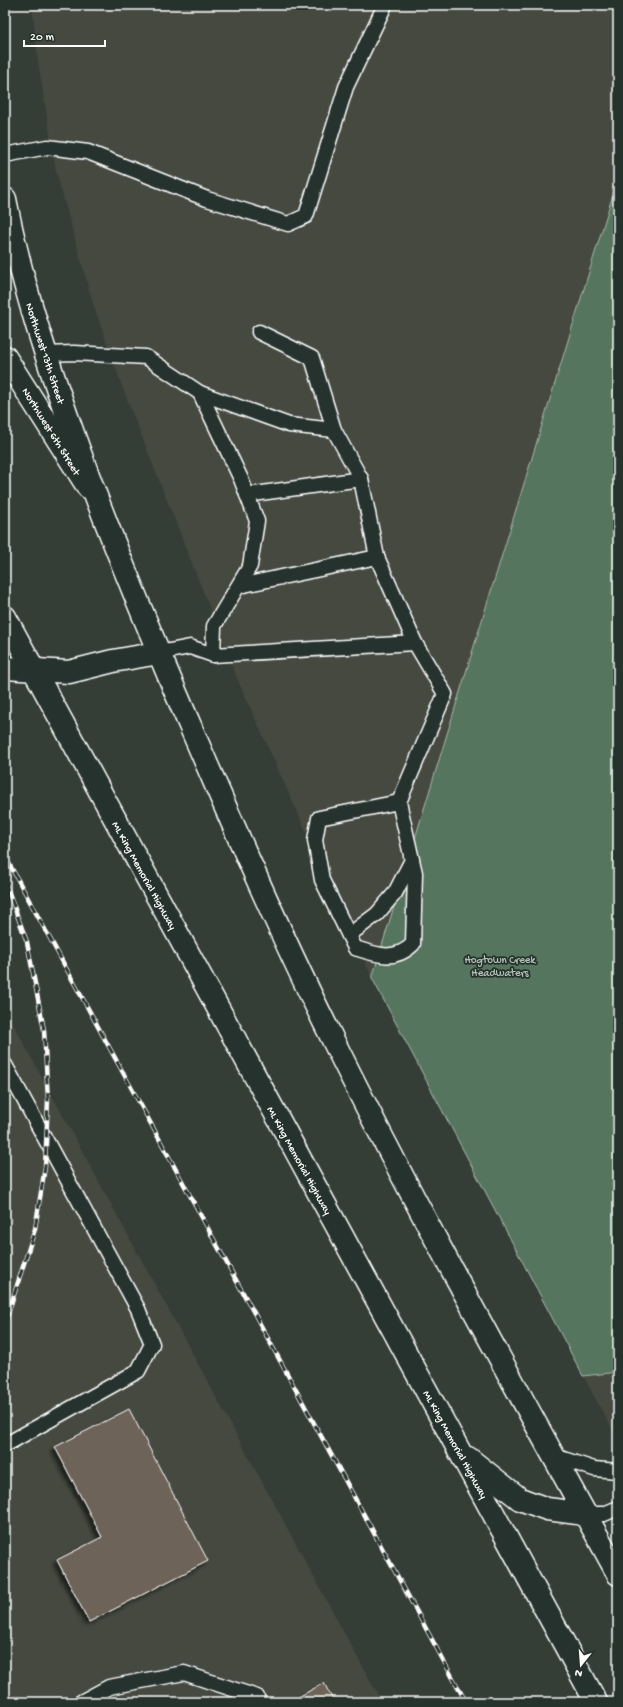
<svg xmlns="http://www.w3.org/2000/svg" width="623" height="1707" font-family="'Gochi Hand',sans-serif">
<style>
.built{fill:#454940}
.green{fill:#56755e;stroke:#aabaae}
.building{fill:#6e6458;stroke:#fff;filter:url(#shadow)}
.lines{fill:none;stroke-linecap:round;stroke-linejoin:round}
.service-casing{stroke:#fff;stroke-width:17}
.secondary-casing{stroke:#fff;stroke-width:25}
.primary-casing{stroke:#fff;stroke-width:25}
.service{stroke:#26332d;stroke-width:14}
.secondary{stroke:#26332d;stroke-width:22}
.primary{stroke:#26332d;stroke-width:22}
.rail-casing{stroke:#fff;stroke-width:4.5}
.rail{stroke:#26332d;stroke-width:3;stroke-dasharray:9;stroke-linecap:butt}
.labels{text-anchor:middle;stroke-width:3.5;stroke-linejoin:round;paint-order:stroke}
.street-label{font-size:11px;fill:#fff;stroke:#26332d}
.park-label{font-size:11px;fill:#b3c1b7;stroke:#26332d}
</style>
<defs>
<filter id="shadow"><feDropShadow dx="-3.5" dy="3.5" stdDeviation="2" flood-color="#0009"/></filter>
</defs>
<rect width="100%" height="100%" fill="#343d36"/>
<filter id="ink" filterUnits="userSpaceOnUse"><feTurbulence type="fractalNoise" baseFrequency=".025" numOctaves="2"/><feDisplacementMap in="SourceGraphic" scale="8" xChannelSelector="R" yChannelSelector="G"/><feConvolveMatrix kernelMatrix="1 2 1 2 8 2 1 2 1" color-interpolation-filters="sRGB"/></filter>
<g filter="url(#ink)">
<g class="built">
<path d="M32 5H618V178L372 978 239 683 123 389 94 307 56 172 38 62Z"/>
<path d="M5 1009 382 1702H5Z"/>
<path d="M618 1372V1440L583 1376Z"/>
</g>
<path class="green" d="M618 178V1372L583 1376 372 978Z"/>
<g class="building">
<path d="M129 1409 208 1561 89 1622 57 1560 102 1537 55 1447Z"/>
<path d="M324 1683 334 1702H289Z"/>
</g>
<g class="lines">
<defs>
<g id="service">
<path d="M5 155 47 147 88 152 207 199 288 224 306 216 346 87 385 5"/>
<path d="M259 332 312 358 334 430"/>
<path d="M46 354 74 353 146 357 200 393 241 479 257 521 250 566 214 626 213 655 190 647 159 653"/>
<path d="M200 393 289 425 334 430 361 479 377 557 415 643 213 655"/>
<path d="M247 495 361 479"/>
<path d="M239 586 377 557"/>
<path d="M399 802 415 873 413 944C395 962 377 955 355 948L322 880 315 840 319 818 399 802 445 694 415 643"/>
<path d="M349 935 377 914 395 893 412 860"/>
<path d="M5 1065 138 1309 152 1344 138 1371 5 1445"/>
<path d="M554 1456 594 1469 618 1471"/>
<path d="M585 1514H604L618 1508"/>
<path d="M81 1702 109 1687 184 1673 257 1697"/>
</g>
<path id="secondary" d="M5 357 88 487"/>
<g id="primary">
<path d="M5 199C22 286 50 370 80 453 111 539 146 623 182 707 230 818 278 930 332 1038 422 1220 521 1396 618 1574"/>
<path d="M5 617 596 1702"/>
<path d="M5 668 69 672 113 661 159 653"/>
<path d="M468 1458 520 1499 547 1509 585 1514"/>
</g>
</defs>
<use href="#service" class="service-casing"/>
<use href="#secondary" class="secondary-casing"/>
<use href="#primary" class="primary-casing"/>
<use href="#service" class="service"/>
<use href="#secondary" class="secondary"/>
<use href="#primary" class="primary"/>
<defs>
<g id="rail">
<path d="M5 856 466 1702"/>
<path d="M5 882 27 942 44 1030 48 1100 45 1167 35 1229 5 1323"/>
</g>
</defs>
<use href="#rail" class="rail-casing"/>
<use href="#rail" class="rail"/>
</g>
</g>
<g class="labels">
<g class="street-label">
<text transform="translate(46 353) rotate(72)" y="4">Northwest 13th Street</text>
<text transform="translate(52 431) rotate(58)" y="4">Northwest 6th Street</text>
<text transform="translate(145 875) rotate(61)" y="4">ML King Memorial Highway</text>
<text transform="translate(300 1160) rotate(61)" y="4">ML King Memorial Highway</text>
<text transform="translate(456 1444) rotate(61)" y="4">ML King Memorial Highway</text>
</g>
<g class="park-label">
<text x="500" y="963">Hogtown Creek<tspan x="500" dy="13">Headwaters</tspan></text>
</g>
</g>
<rect width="623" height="1707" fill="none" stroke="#26332d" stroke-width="20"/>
<rect x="10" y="10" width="603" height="1687" fill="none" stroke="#fff" stroke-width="1.5" filter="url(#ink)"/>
<g transform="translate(581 1665) rotate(197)" stroke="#26332d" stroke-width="3" paint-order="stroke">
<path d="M0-3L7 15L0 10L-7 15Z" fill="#ffffff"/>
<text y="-6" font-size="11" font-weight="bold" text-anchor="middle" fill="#ffffff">N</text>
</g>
<path d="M24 40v6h81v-6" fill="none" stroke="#ffffff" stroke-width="2"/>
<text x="30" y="40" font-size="12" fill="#ffffff" stroke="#26332d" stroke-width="3" paint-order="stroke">20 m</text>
</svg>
